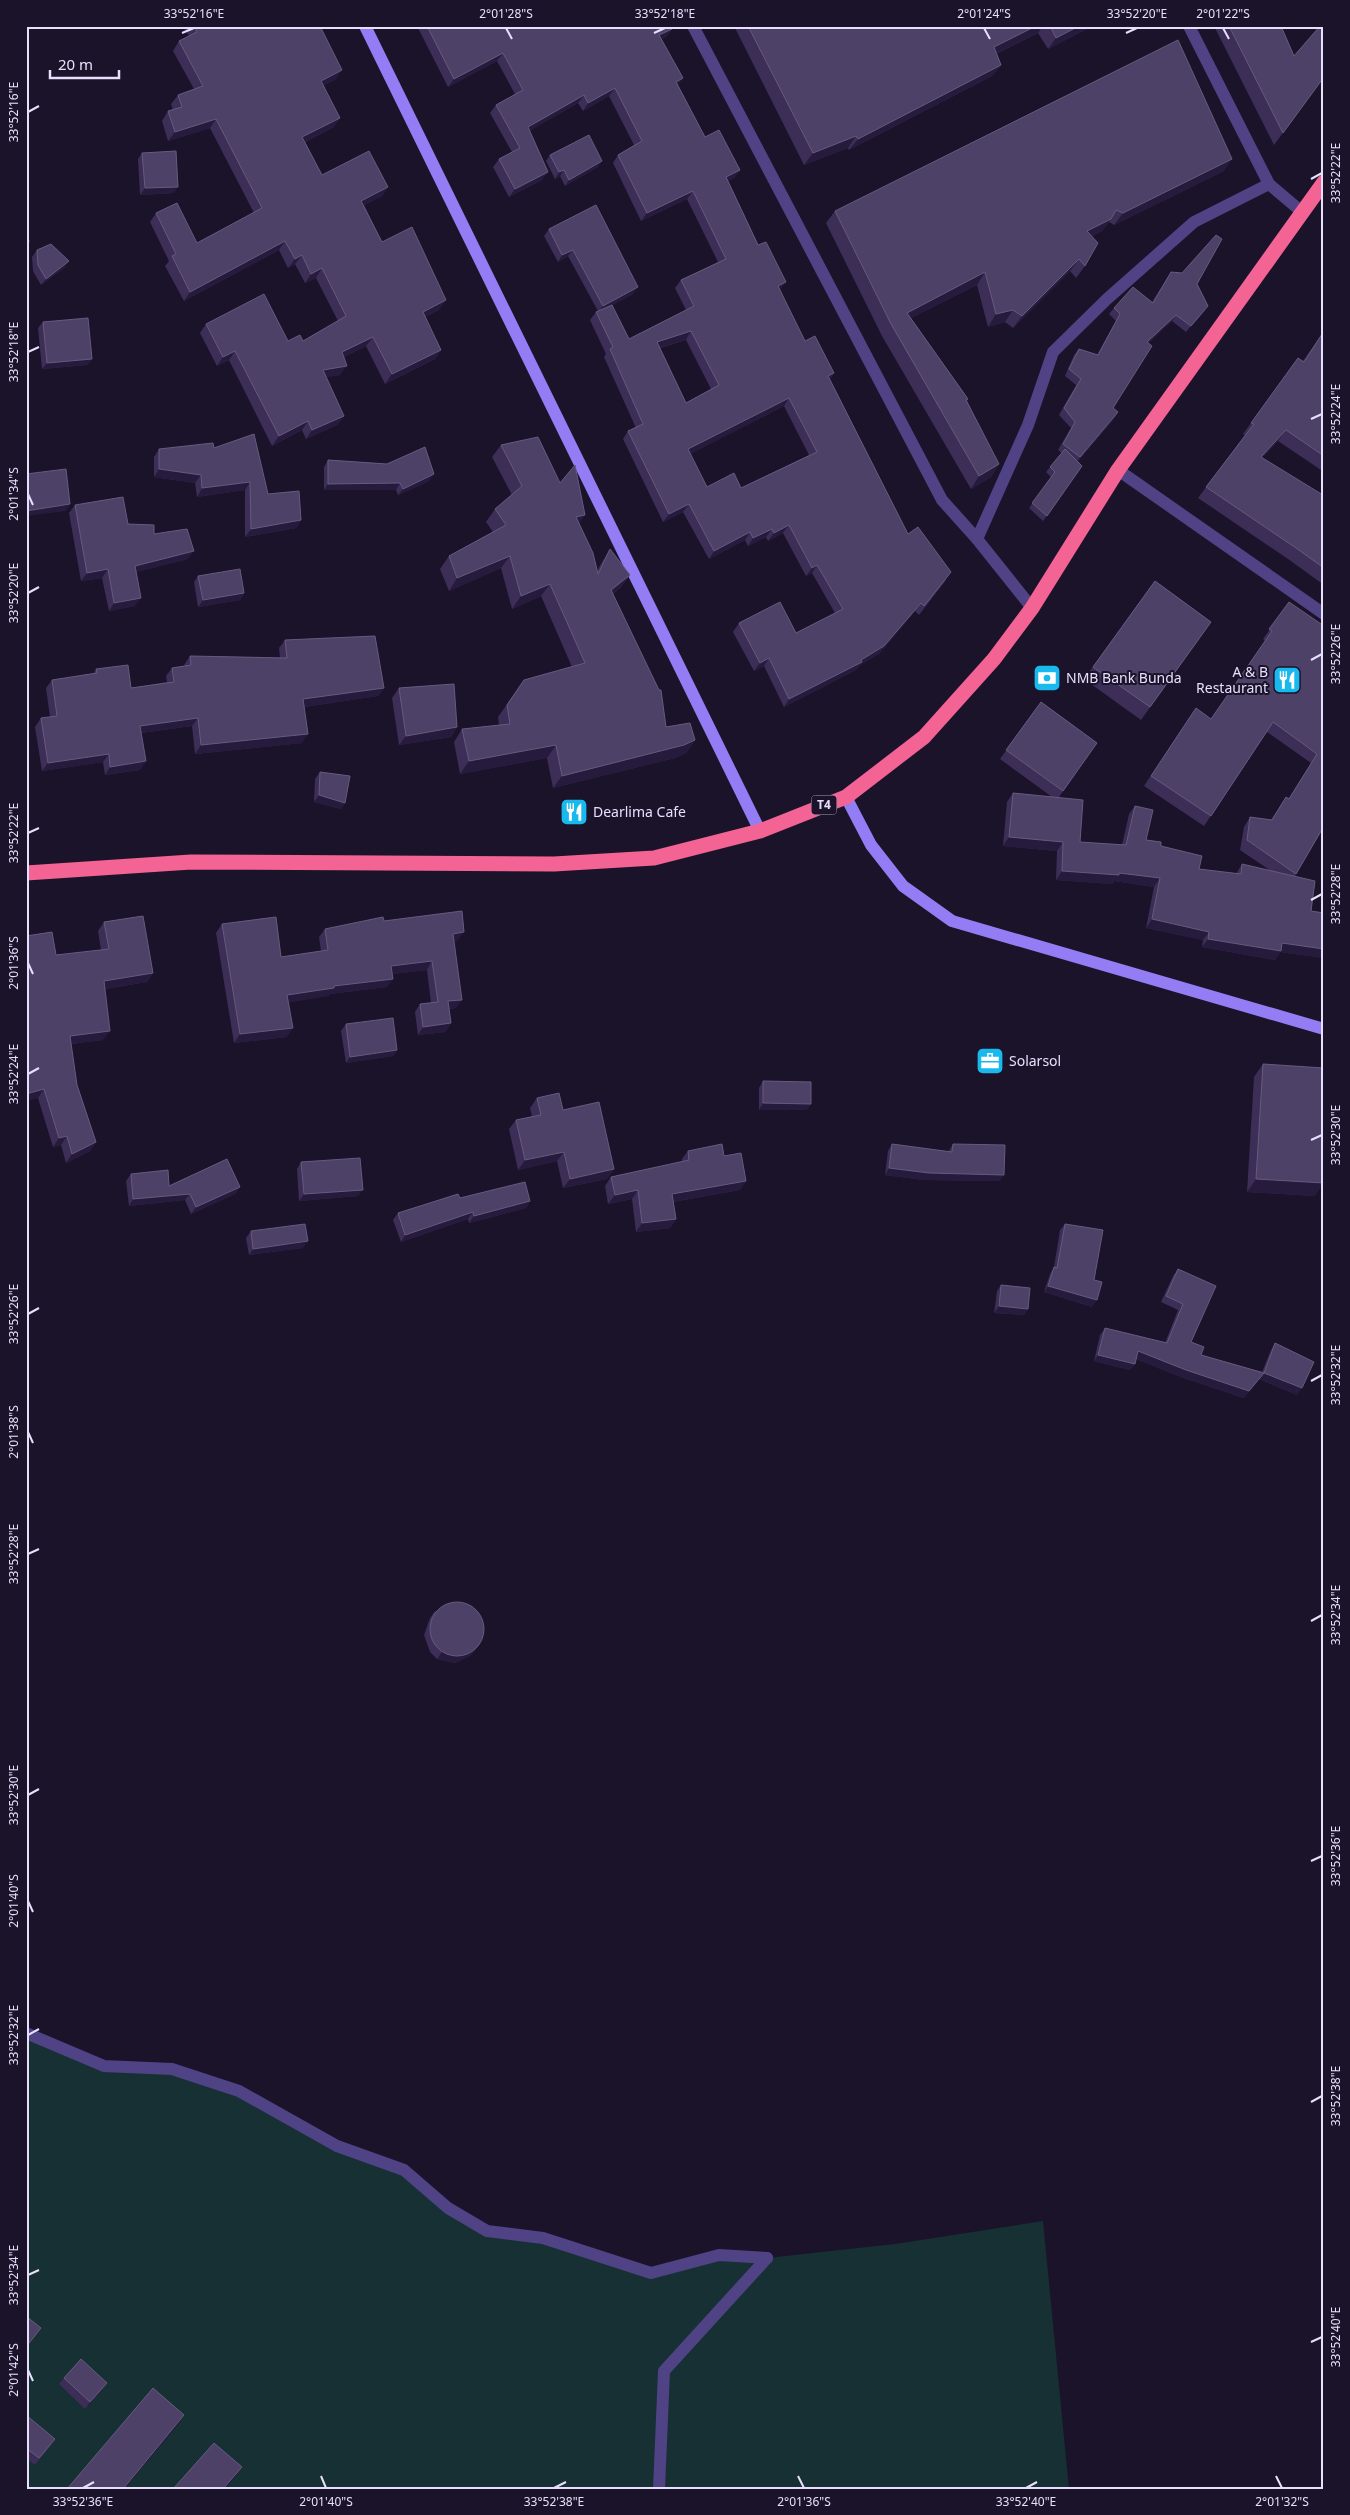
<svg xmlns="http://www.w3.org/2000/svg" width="1350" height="2515" font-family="'Noto Sans',sans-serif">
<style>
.green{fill:#173034}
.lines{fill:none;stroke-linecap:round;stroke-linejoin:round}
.street{stroke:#4f4285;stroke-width:12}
.secondary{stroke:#927df5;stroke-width:12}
.highway{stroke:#f36393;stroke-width:15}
.wall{fill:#3c2e56;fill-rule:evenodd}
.shaded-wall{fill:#271b3d}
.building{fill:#4e4167;stroke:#665a7f;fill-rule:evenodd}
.ticks{fill:none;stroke:#e7dffc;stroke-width:2}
.labels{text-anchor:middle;stroke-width:4;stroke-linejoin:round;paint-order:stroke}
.shield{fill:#1b132a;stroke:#aaa2bd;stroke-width:1}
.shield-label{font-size:12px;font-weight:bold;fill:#e7dffc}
.poi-label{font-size:14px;fill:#e7dffc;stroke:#1b132a;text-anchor:start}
.neatline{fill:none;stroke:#e7dffc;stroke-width:2}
.ticks-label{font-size:12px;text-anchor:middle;fill:#e7dffc}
</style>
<rect width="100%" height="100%" fill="#1b132a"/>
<path class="green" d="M26 2033 104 2066 172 2069 239 2091 337 2146 404 2170 487 2231 543 2238 651 2273 719 2255 767 2258 895 2244 1043 2221 1069 2489H26Z"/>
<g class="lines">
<g class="street">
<path d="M693 26 942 500 977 539 1032 608"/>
<path d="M1189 26 1269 184 1302 212"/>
<path d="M1118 470 1324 614"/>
<path d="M977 539 1028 425 1053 352 1107 299 1194 222 1269 184"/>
<path d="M26 2033 104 2066 172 2069 239 2091 337 2146 404 2170 448 2208 487 2231 543 2238 651 2273 719 2255 767 2258"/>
<path d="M659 2489 664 2371 767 2258"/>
</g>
<g class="secondary">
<path d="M365 26 760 831"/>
<path d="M846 797 871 845 903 886 952 921 1324 1029"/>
</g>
<path class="highway" d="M26 873 191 862 554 864 654 858 760 831 846 797 924 737 994 659 1032 608 1118 470 1324 182"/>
</g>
<g class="wall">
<path d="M183 26H311L336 79 324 85 334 127 305 142 322 175 388 187 382 196 364 205 382 242 439 310 425 317 441 350 435 359 385 384 366 346 344 357 340 375 326 377 344 416 337 425 306 439 302 430 272 446 229 360 217 366 200 333 206 324 288 341H303L338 321 316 278 305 283 295 264 288 268 279 250 184 301 165 266 169 261 150 222 156 213 197 243 254 213 210 128 168 141 162 121 168 111 173 110 171 104 178 95 194 89 173 51 179 41 189 36Z"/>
<path d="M417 26H670L672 29 666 37 662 39 678 85 705 137 740 170 734 178 728 181 780 290 805 341 834 373 830 379 908 534 946 580 919 615 915 611 879 654 860 665 856 670 784 707 764 666 754 671 733 632 739 623 796 633 835 613 812 573 806 576 783 533 768 541 766 537 748 546 745 540 709 559 683 512 663 522 623 439 628 431 636 428 604 357 606 354 590 320 596 312 598 311 568 256 558 262 544 236 549 229 633 294 612 305 629 339 686 310 675 288 681 280 718 262 687 199 641 221 613 163 618 155 634 145 609 96 583 111 578 103 529 131 542 180 509 197 493 167 499 159 512 152 490 113 496 105 515 94 497 61 448 87ZM686 340 711 389 686 403 660 348ZM784 406 809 455 741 488 707 487 690 454Z"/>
<path d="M734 26H1093L1048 49 1038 33 996 54 1001 65 992 76 849 150 848 148 804 165Z"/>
<path d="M1214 26H1281L1294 56 1324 77 1274 145Z"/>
<path d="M142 153 174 193 140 195 138 159Z"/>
<path d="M550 155 598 167 565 186 560 176 555 179 546 161Z"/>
<path d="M1224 171 1114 225 1109 222 1102 231 1092 236 1085 266 1076 278 1070 271 1013 328 1005 322 988 327 977 285 911 318 968 399 967 401 999 464 991 477 971 489 882 336 826 223 835 211Z"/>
<path d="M37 250 69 261 64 268 41 285 33 271 32 257Z"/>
<path d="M1171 272 1197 284 1208 306 1186 332 1172 321 1148 343 1113 408 1118 412 1114 419 1078 461 1082 466 1043 521 1029 508 1051 477 1046 472 1062 453 1058 450 1071 428 1059 415 1076 385 1065 376 1074 355 1079 349 1097 355 1116 321 1109 314 1114 308 1152 302Z"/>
<path d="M43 322 92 359 87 365 42 369 38 328Z"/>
<path d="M1324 331V472L1278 441 1262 458 1324 501V585L1288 559 1198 498 1245 435 1243 434 1298 358 1303 361Z"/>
<path d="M501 445 579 524 597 571 602 562 610 549 630 575 621 587 613 594 666 727 695 740 686 753 675 758 553 788 547 758 460 774 454 742 462 729 499 725 498 717 524 680 572 667 541 596 512 609 501 568 449 591 440 569 449 556 493 532 486 522 495 509 512 495 492 457Z"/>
<path d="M214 448 268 494 301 520 296 528 245 537V490L197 497 195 483 154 477V457L159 449Z"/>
<path d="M328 460 429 481 398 495 396 490H324V467Z"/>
<path d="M75 505 154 534 188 559 136 572 135 606 109 611 102 578 81 581 69 513Z"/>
<path d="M198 576 244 593 240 600 198 607 194 582Z"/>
<path d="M1155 581 1211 622 1141 720 1084 679Z"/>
<path d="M1289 602 1324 626V829L1323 828 1295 876 1311 911 1324 913V958L1280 952 1275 960 1202 947 1203 940 1146 928 1154 887 1114 881 1113 884 1056 880 1057 851 1003 846 1007 802 1013 793 1052 797 1000 759 1041 702 1097 743 1059 797 1080 842 1122 845 1129 814 1135 806 1146 840 1161 846 1199 869 1236 874 1242 864 1271 871 1240 850 1244 827 1250 817 1271 820 1286 797 1289 798 1311 763 1267 732 1204 826 1144 786 1189 718 1211 719 1265 641 1263 639Z"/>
<path d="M285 640 384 688 378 696 304 707 302 743 195 754 192 726 141 733 140 770 105 775 103 762 42 771 35 727 41 718 50 717 46 688 52 680 93 674 96 669 131 688 167 682 166 676 172 668 185 666 184 665 190 656 280 658 279 648Z"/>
<path d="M399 688 457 727 451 737 399 745 392 698Z"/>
<path d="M320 772 345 803 341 809 314 802 315 779Z"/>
<path d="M384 921 458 940 454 941 456 1008 449 1009 451 1023 445 1032 418 1035 415 1012 420 1004 431 1003 427 970 392 974 387 987 330 994 328 996 288 1002 287 1037 234 1043 216 933 222 924 281 957 321 951 319 937 325 929Z"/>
<path d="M104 922 153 973 147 982 105 989 103 1040 71 1044 77 1085 96 1142 90 1151 66 1163 61 1145 53 1147 38 1098 56 955 101 950 98 931Z"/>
<path d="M346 1024 397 1050 393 1056 346 1063 341 1031Z"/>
<path d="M1263 1064 1315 1196 1247 1192 1254 1077Z"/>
<path d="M763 1081 811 1104 806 1110H759V1088Z"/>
<path d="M537 1098 563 1110 614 1169 607 1179 563 1188 557 1161 518 1170 509 1129 516 1120 532 1116 530 1108Z"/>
<path d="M892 1144 948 1152 953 1144 1000 1181 924 1180 885 1175 888 1151Z"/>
<path d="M688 1151 724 1156 746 1181 740 1190 673 1202 676 1219 670 1228 636 1232 632 1199 608 1204 605 1186 611 1177 682 1162V1159Z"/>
<path d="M301 1162 358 1196 299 1201 297 1169Z"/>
<path d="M131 1174 169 1186 240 1187 235 1194 191 1214 185 1200 129 1206 126 1181Z"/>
<path d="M460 1198 530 1201 526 1208 469 1223 468 1219 401 1242 393 1220 398 1213Z"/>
<path d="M1065 1224 1094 1280 1092 1307 1044 1292 1050 1274 1054 1267 1060 1230Z"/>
<path d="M251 1231 303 1248 249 1255 246 1238Z"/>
<path d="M1178 1269 1191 1342 1201 1355 1262 1372 1271 1350 1275 1343 1297 1395 1259 1379 1244 1398 1181 1377 1136 1359 1135 1364 1130 1370 1094 1361 1100 1335 1105 1328 1165 1343 1178 1310 1161 1302 1173 1276Z"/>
<path d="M1001 1285 1028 1309 1024 1315 994 1313 997 1291Z"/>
<path d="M435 1611 476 1649 471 1655 455 1663 437 1659 430 1652 424 1635 430 1618Z"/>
<path d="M64 2378 107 2383 102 2390 85 2409 59 2384Z"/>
<path d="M26 2415 51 2445 35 2465 26 2458Z"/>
</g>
<g class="shaded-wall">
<path d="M1036 26H1043L1038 33 985 59 994 47Z"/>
<path d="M1079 26H1093L1048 49 1056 38Z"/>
<path d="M672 29 666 37 654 44 659 35Z"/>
<path d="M503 53 497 61 448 87 454 79Z"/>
<path d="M1001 65 992 76 849 150 858 139Z"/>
<path d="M342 70 336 79 315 90 321 81Z"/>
<path d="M683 78 678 86 676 82Z"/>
<path d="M615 88 609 96 583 111 588 103Z"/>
<path d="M584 95 578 103 522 135 528 127Z"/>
<path d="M340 118 334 127 296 146 302 137Z"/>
<path d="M216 119 210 128 168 141 175 132Z"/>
<path d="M856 136 848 148 804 165 813 153Z"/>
<path d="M1232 159 1224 171 1114 225 1123 213Z"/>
<path d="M602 161 598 167 565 186 569 180Z"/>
<path d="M564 170 560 176 555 179 559 172Z"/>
<path d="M740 170 734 178 720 185 726 177Z"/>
<path d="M548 172 542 180 509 197 515 189Z"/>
<path d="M178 187 174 193 140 195 145 188Z"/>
<path d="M388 187 382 196 355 210 361 201Z"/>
<path d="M693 191 687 199 641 221 647 213Z"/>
<path d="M1111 219 1102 231 1079 243 1087 231Z"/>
<path d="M285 241 279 250 184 301 190 292Z"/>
<path d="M573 250 568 256 558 262 562 255Z"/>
<path d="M302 255 295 264 288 268 295 259Z"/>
<path d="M1079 259 1070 271 1013 328 1022 316Z"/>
<path d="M69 261 64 268 41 285 46 279Z"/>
<path d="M322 268 316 278 305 283 311 274Z"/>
<path d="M985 272 977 285 898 325 907 313Z"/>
<path d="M786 282 780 290 772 294 778 286Z"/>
<path d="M638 287 633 294 598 312 603 306Z"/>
<path d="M446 300 439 310 416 321 423 312Z"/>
<path d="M1208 306 1204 312 1186 332 1191 326Z"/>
<path d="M1013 310 1005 322 988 327 996 314Z"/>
<path d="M1176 315 1172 321 1143 349 1147 342Z"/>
<path d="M691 331 686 340 651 350 657 342Z"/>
<path d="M373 337 366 346 335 361 342 352Z"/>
<path d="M441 350 435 359 385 384 392 374Z"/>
<path d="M235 351 229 360 217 366 223 357Z"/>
<path d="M92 359 87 365 42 369 47 363Z"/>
<path d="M347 366 340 375 316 379 323 370Z"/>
<path d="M834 373 828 381V376Z"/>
<path d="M789 398 784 406 683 458 688 449Z"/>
<path d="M1118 412 1114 419 1075 464 1080 457Z"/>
<path d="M344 416 337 425 306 439 312 430Z"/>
<path d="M308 421 302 430 272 446 279 436Z"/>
<path d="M1286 430 1278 441 1253 468 1261 457Z"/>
<path d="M999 464 991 477 971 489 979 476Z"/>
<path d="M159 469 201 475 195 483 154 477Z"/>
<path d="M434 474 429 481 398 495 403 489Z"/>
<path d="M250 482 245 490 197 497 202 488Z"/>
<path d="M400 483 396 490H324L328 484Z"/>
<path d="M70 504 66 511 26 516V511Z"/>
<path d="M689 504 683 512 663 522 669 514Z"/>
<path d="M585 515 576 528V517Z"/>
<path d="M301 520 296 528 245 537 251 529Z"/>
<path d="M789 525 783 533 768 541 774 533Z"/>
<path d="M772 529 766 537 748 546 753 538Z"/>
<path d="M750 532 745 540 709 559 714 551Z"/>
<path d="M194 551 188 559 129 574 135 566Z"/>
<path d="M510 556 501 568 449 591 457 578Z"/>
<path d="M817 565 812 573 806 576 812 568Z"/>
<path d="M108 569 102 578 81 581 87 573Z"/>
<path d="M630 575 621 587 602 602 611 590Z"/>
<path d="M550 584 541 596 512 609 521 596Z"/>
<path d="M244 593 240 600 198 607 203 600Z"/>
<path d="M141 598 135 606 109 611 114 603Z"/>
<path d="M921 603 915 611 879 654 860 665 856 670 784 707 789 699 861 660Z"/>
<path d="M769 658 764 666 754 671 760 663Z"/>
<path d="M384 688 378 696 297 708 303 699Z"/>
<path d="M198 718 192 726 134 734 140 726Z"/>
<path d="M457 727 451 737 399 745 406 736Z"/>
<path d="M308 734 302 743 195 754 201 745Z"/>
<path d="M695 740 686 753 675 758 553 788 562 776Z"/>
<path d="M556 745 547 758 460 774 469 761Z"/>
<path d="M109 754 103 762 42 771 48 763Z"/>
<path d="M146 761 140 770 105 775 110 767Z"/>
<path d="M319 795 345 803 341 809 314 802Z"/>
<path d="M1009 837 1063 842 1057 851 1003 846Z"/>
<path d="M1062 871 1119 873 1160 878 1154 887 1114 881 1113 884 1056 880Z"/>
<path d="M1152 919 1209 932 1203 940 1146 928Z"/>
<path d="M464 932 458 940 447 942 453 934Z"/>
<path d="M1208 939 1282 943 1324 949V958L1280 952 1275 960 1202 947Z"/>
<path d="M432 961 427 970 385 975 391 966Z"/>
<path d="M153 973 147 982 97 990 104 981Z"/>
<path d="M393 979 387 987 330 994 328 996 281 1004 287 995 334 986Z"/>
<path d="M462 1000 456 1008 442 1010 448 1001Z"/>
<path d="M451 1023 445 1032 418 1035 423 1027Z"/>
<path d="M293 1028 287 1037 234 1043 240 1034Z"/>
<path d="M110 1031 103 1040 63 1045 70 1036Z"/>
<path d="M397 1050 393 1056 346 1063 350 1057Z"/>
<path d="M44 1089 38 1098 26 1101V1094Z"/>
<path d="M763 1103 811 1104 806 1110H759Z"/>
<path d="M67 1136 61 1145 53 1147 59 1138Z"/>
<path d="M96 1142 90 1151 66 1163 72 1154Z"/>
<path d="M564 1152 557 1161 518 1170 525 1160Z"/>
<path d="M889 1168 1004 1175 1000 1181 924 1180 885 1175Z"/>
<path d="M614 1169 607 1179 563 1188 570 1179Z"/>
<path d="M1256 1179 1324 1183 1315 1196 1247 1192Z"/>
<path d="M746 1181 740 1190 666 1203 672 1194Z"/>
<path d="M240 1187 235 1194 191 1214 196 1207Z"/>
<path d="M363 1190 358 1196 299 1201 304 1194Z"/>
<path d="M638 1190 632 1199 608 1204 615 1195Z"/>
<path d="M190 1194 185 1200 129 1206 133 1199Z"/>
<path d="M530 1201 526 1208 469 1223 474 1216Z"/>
<path d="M473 1212 468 1219 401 1242 405 1235Z"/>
<path d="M676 1219 670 1228 636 1232 642 1223Z"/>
<path d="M308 1241 303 1248 249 1255 253 1249Z"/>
<path d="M1048 1286 1097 1300 1092 1307 1044 1292Z"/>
<path d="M999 1306 1028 1309 1024 1315 994 1313Z"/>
<path d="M1138 1351 1264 1373 1302 1388 1297 1395 1259 1379 1244 1398 1181 1377 1133 1358Z"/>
<path d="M1098 1355 1135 1364 1130 1370 1094 1361Z"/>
<path d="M476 1649 471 1655 455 1663 437 1659 442 1652Z"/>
<path d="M107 2383 102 2390 85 2409 90 2402Z"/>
<path d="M184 2415 178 2425 124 2489H123Z"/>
<path d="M242 2467 235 2477 225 2489H223Z"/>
</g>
<g class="building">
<path d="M194 26H311L313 29 320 26 342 70 321 81 340 118 302 137 322 175 369 151 388 187 361 201 382 242 412 227 446 300 423 312 441 350 392 374 373 337 342 352 347 366 323 370 344 416 312 430 308 421 279 436 235 351 223 357 206 324 264 294 288 341 300 335 303 341 346 316 322 268 311 274 302 255 295 259 285 241 190 292 172 256 176 254 156 213 177 203 197 243 262 208 216 119 175 132 168 111 182 107 178 95 203 86 179 41 197 32Z"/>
<path d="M427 26H670L672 29 659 35 683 78 676 82 705 137 719 130 740 170 726 177 758 245 766 242 786 282 778 286 805 341 815 336 834 373 828 376 908 534 918 527 951 572 924 606 921 603 884 646 861 660 862 662 789 699 769 658 760 663 739 623 780 602 796 633 843 609 817 565 812 568 789 525 774 533 772 529 753 538 750 532 714 551 689 504 669 514 628 431 643 424 610 349 613 347 596 312 612 305 629 339 694 306 681 280 726 259 693 191 647 213 618 155 642 141 615 88 588 103 584 95 528 127 548 172 515 189 499 159 520 148 496 105 523 90 503 53 454 79ZM691 331 719 385 686 403 657 342ZM789 398 817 452 741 488 734 473 707 487 688 449Z"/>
<path d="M748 26H1036L994 47 1001 65 858 139 856 136 813 153Z"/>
<path d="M1050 26H1079L1056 38Z"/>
<path d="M1229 26H1281L1294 56 1320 26H1324V77L1283 133Z"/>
<path d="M1178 40 1232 159 1123 213 1116 210 1111 219 1087 231 1098 243 1085 266 1079 259 1022 316 1013 310 996 314 985 272 907 313 968 399 966 400 999 464 979 476 891 324 835 211Z"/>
<path d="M589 135 602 161 569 180 564 170 559 172 550 155Z"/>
<path d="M176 151 178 187 145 188 142 153Z"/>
<path d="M596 205 638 287 603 306 573 250 562 255 549 229Z"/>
<path d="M26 231 29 241 26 251Z"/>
<path d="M1216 235 1222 239 1197 284 1208 306 1191 326 1176 315 1147 342 1152 346 1113 408 1118 412 1080 457 1063 444 1075 422 1064 408 1081 379 1069 369 1079 349 1098 355 1120 314 1114 308 1133 287 1153 303 1171 272 1182 273Z"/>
<path d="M51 244 69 261 46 279 38 265 37 250Z"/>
<path d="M88 318 92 359 47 363 43 322Z"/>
<path d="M1324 331V456L1286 430 1261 457 1323 495V500L1324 501V568L1296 548 1206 487 1254 424 1251 423 1298 358 1304 362Z"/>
<path d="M254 434 268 494 299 491 301 520 251 529 250 482 202 488 201 475 159 469V449L213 443 214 448Z"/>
<path d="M538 437 560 483 575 465 585 515 576 517 593 553 598 574 610 549 630 575 611 590 659 690H661L666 727 690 723 695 740 684 745 562 776 556 745 469 761 462 729 510 724 507 705 524 680 585 663 550 584 521 596 510 556 457 578 449 556 506 525 495 509 522 486 501 445Z"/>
<path d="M425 447 434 474 403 489 400 483 328 484V460L387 464Z"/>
<path d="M1065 449 1082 466 1047 516 1032 503 1055 472 1050 467Z"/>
<path d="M66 469 70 504 26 511V474Z"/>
<path d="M123 497 128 524 154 525V534L187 529 194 551 135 566 141 598 114 603 108 569 87 573 75 505Z"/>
<path d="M240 569 244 593 203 600 198 576Z"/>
<path d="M1155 581 1211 622 1150 707 1093 667Z"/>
<path d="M1289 602 1324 626V826L1296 874 1247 840 1250 817 1272 820 1286 797 1289 799 1317 754 1273 722 1211 816 1151 776 1196 708 1211 719 1272 631 1269 629Z"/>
<path d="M375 636 384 688 303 699 308 734 201 745 198 718 140 726 146 761 110 767 109 754 48 763 41 718 57 716 52 680 97 673 96 669 128 665 131 688 174 682 172 668 191 665 190 656 287 658 285 640Z"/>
<path d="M454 684 457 727 406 736 399 688Z"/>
<path d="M1041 702 1097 743 1063 791 1006 750Z"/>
<path d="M320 772 350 776 345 803 319 795Z"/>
<path d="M1013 793 1083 800 1080 842 1126 845 1135 806 1153 810 1146 840 1161 842V846L1202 856 1199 869 1241 874 1242 864 1315 881 1311 911 1324 913V949L1282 943 1281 951 1208 939 1209 932 1152 919 1160 878 1119 873V875L1062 871 1063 842 1009 837Z"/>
<path d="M462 911 464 932 453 934 462 1000 448 1001 451 1023 423 1027 420 1004 438 1002 432 961 391 966 393 979 334 986V988L287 995 293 1028 240 1034 222 924 276 917 281 957 328 950 325 929 383 917 384 921Z"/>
<path d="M143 916 153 973 104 981 110 1031 70 1036 77 1085 96 1142 72 1154 67 1136 59 1138 44 1089 26 1094V936L52 932 56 955 109 949 104 922Z"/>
<path d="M393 1018 397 1050 350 1057 346 1024Z"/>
<path d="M1263 1064 1324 1068V1183L1256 1179Z"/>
<path d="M763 1081 811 1082V1104L763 1103Z"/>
<path d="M559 1093 563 1110 599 1102 614 1169 570 1179 564 1152 525 1160 516 1120 541 1115 537 1098Z"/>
<path d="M722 1144 724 1156 741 1153 746 1181 672 1194 676 1219 642 1223 638 1190 615 1195 611 1177 689 1160 688 1151Z"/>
<path d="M892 1144 952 1152 953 1144 1005 1145 1004 1175 929 1173 889 1168Z"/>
<path d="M360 1158 363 1190 304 1194 301 1162Z"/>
<path d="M227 1159 240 1187 196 1207 190 1194 133 1199 131 1174 168 1170 169 1186Z"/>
<path d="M525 1182 530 1201 474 1216 473 1212 405 1235 398 1213 458 1194 460 1198Z"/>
<path d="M305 1224 308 1241 253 1249 251 1231Z"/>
<path d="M1065 1224 1103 1230 1094 1280 1102 1282 1097 1300 1048 1286 1054 1267 1057 1268Z"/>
<path d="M1178 1269 1216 1286 1191 1342 1204 1347 1201 1355 1264 1373 1249 1391 1186 1370 1138 1351 1135 1364 1098 1355 1105 1328 1167 1343 1183 1304 1166 1296Z"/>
<path d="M1001 1285 1030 1288 1028 1309 999 1306Z"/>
<path d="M1275 1343 1314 1362 1302 1388 1264 1373Z"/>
<circle cx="457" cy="1629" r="27"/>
<path d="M26 2316 41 2328 26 2347Z"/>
<path d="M81 2359 107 2383 90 2402 64 2378Z"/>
<path d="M153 2388 184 2415 123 2489H67Z"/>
<path d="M26 2415 55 2439 39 2458 26 2448Z"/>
<path d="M214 2443 242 2467 223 2489H173Z"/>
</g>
<path class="ticks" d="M506 28 512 39M984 28 990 39M1223 28 1229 39M182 33 194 28M654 33 665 28M1126 33 1137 28M28 112 39 106M1311 179 1322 173M28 352 39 347M1311 419 1322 414M28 494 33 505M28 593 39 587M1311 660 1322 654M28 833 39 828M1311 900 1322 894M28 963 33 974M28 1074 39 1068M1311 1140 1322 1135M28 1314 39 1308M1311 1381 1322 1375M28 1432 33 1443M28 1554 39 1549M1311 1621 1322 1615M28 1795 39 1789M1311 1861 1322 1856M28 1901 33 1912M28 2035 39 2029M1311 2102 1322 2096M28 2275 39 2270M1311 2342 1322 2337M28 2370 33 2381M321 2476 326 2488M798 2476 804 2488M1276 2476 1282 2488M83 2488 94 2482M554 2488 566 2482M1026 2488 1037 2482"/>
<defs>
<symbol id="bank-square" viewBox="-11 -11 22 22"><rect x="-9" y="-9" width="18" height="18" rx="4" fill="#1ab9ed" stroke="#1b132a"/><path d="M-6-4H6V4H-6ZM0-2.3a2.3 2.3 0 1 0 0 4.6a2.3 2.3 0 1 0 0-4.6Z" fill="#fff"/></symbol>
<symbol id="restaurant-square" viewBox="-11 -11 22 22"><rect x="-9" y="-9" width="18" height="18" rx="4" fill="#1ab9ed" stroke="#1b132a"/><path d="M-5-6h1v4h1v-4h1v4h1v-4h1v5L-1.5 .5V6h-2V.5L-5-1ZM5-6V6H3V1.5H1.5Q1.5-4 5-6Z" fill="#fff"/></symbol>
<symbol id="office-square" viewBox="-11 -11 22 22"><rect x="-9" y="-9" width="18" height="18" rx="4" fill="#1ab9ed" stroke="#1b132a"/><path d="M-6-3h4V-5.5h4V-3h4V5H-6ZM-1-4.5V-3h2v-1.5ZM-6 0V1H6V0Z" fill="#fff"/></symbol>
</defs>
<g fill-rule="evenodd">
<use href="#bank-square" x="1031" y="662" width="32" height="32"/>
<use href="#restaurant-square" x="1271" y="664" width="32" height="32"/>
<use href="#restaurant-square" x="558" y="796" width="32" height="32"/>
<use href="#office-square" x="974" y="1045" width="32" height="32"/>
</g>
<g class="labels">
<rect class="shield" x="811.5" y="795.5" width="25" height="19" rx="4"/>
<g class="shield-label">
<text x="824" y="809">T4</text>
</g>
<g class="poi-label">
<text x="1268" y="677" text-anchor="end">A &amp; B<tspan x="1268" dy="16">Restaurant</tspan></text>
<text x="1066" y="683">NMB Bank Bunda</text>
<text x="593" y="817">Dearlima Cafe</text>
<text x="1009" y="1066">Solarsol</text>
</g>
</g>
<rect width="1350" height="2515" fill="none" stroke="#1b132a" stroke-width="55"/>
<path d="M50 70v8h69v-8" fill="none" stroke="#e7dffc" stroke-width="2.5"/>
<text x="58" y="70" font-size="15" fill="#e7dffc" stroke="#1b132a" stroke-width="4" paint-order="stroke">20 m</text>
<rect x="28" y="28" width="1294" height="2460" class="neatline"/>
<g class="ticks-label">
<text x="194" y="18">33°52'16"E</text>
<text x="506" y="18">2°01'28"S</text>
<text x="665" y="18">33°52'18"E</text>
<text x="984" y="18">2°01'24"S</text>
<text x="1137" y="18">33°52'20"E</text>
<text x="1223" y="18">2°01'22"S</text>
<text transform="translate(14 112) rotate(-90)" y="4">33°52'16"E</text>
<text transform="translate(1336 173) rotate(-90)" y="4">33°52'22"E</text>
<text transform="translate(14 352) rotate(-90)" y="4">33°52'18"E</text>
<text transform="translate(1336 414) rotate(-90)" y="4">33°52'24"E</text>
<text transform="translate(14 494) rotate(-90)" y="4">2°01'34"S</text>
<text transform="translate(14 593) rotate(-90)" y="4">33°52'20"E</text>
<text transform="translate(1336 654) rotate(-90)" y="4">33°52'26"E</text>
<text transform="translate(14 833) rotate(-90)" y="4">33°52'22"E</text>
<text transform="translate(1336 894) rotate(-90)" y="4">33°52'28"E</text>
<text transform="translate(14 963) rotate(-90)" y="4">2°01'36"S</text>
<text transform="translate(14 1074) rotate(-90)" y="4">33°52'24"E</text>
<text transform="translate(1336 1135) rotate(-90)" y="4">33°52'30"E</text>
<text transform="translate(14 1314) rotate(-90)" y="4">33°52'26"E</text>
<text transform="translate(1336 1375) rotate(-90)" y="4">33°52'32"E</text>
<text transform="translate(14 1432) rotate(-90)" y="4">2°01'38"S</text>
<text transform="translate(14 1554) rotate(-90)" y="4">33°52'28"E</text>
<text transform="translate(1336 1615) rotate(-90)" y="4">33°52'34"E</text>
<text transform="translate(14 1795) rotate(-90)" y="4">33°52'30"E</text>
<text transform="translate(1336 1856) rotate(-90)" y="4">33°52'36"E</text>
<text transform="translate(14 1901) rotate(-90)" y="4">2°01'40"S</text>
<text transform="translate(14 2035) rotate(-90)" y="4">33°52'32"E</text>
<text transform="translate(1336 2096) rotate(-90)" y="4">33°52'38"E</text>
<text transform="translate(14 2275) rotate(-90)" y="4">33°52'34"E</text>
<text transform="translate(1336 2337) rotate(-90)" y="4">33°52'40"E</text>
<text transform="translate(14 2370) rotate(-90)" y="4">2°01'42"S</text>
<text x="83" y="2506">33°52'36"E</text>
<text x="326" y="2506">2°01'40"S</text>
<text x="554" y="2506">33°52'38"E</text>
<text x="804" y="2506">2°01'36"S</text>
<text x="1026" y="2506">33°52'40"E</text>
<text x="1282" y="2506">2°01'32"S</text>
</g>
</svg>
